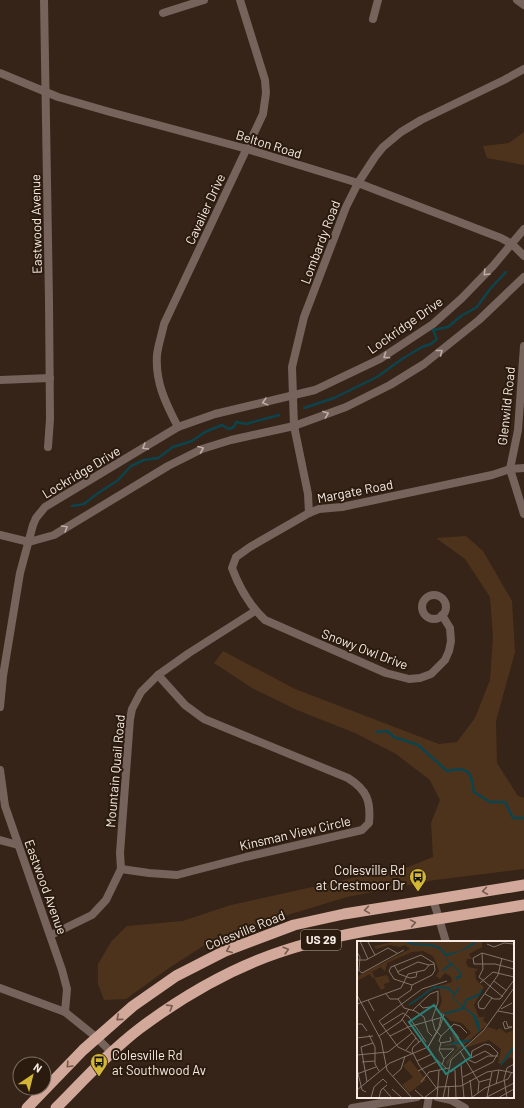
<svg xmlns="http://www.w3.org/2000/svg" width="524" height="1108" font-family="Barlow,sans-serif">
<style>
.green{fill:#4e331c}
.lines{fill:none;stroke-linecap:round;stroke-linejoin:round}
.stream{stroke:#0c444e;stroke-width:2.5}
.minor{stroke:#75635c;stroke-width:8}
.trunk{stroke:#d1a899;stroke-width:11}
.oneway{stroke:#bcaea6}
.oneway2{stroke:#755a4d}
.labels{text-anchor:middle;stroke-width:4;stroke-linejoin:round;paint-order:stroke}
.shield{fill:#2a1b0e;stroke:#baada3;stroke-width:1}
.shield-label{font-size:12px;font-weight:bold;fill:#f7ebe3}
.street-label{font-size:13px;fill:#f7ebe3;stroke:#2a1b0e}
.poi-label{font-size:13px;fill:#f7ebe3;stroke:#2a1b0e;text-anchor:end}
.inset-river{fill:none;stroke:#0c444e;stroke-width:2}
.inset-road{fill:none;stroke:#837469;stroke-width:1}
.view{fill:#26827a;fill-opacity:0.15;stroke:#26827a;stroke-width:2}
.inset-edge{fill:none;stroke:#f7ebe3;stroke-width:2}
</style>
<rect width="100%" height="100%" fill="#352417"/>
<g class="green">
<path d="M524 132V165L487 158 483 146 509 143Z"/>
<path d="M466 536 483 551 512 601 515 652 496 721 497 763 518 796 524 798V869L435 880 347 897 268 921 208 943 169 968 126 999 104 1000 98 984V964L111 942 127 926 183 921 231 905 357 877 403 869 433 857 431 823 440 800 430 780 396 754 355 733 297 710 252 688 214 663 223 651 295 689 439 744 457 742 475 718 490 680 493 638 490 597 465 559 436 538Z"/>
</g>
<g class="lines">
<g class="stream">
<path d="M304 408 334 398 377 377 402 359 422 347 431 344 437 339 433 330 448 327 461 316 477 307 490 289 506 272"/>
<path d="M72 506 84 504 98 493 117 481 131 466 144 460 158 458 173 447 192 441 205 432 222 425 229 429 234 427 236 422 246 424 279 415"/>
<path d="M377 732 387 731 394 737 418 745 447 771 460 769 468 772 471 777 474 792 490 802H505L513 818H524"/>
</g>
<g class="minor">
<path d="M44 0 49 301 50 419 48 447"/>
<path d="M517 0 524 5"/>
<path d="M163 13 204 0"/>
<path d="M373 19 378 0"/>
<path d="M0 73 58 97 110 112 247 149 358 183 501 238 512 244 524 256"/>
<path d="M524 346 518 430 510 469 524 514"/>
<path d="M0 380 50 378"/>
<path d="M178 427C166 404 155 382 157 355 158 345 162 334 164 324L263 114 266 93 265 80 240 0"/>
<path d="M309 513 308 494 294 426 292 367 304 317 346 207 358 183 375 157 383 147 401 132 421 120 504 80 524 69"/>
<path d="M0 535 29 542 54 535 168 466 202 449 231 440 294 426 346 407 390 385 424 364 479 320 524 277"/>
<circle cx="434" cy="607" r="12"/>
<path d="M442 615 450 628 451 641 449 651 445 660 431 674 420 678 409 679 386 673 265 620C250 606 239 587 232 568L236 557 250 547 309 513 319 509 342 507 492 475 510 469 524 468"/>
<path d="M0 707 3 676 20 573 33 525 36 518 45 507 178 427 215 414 315 390 380 359 433 324 462 298 493 266 524 229"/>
<path d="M0 770 5 806 62 970 67 989 65 1012"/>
<path d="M0 840 18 845"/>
<path d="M121 869 149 873 177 875 246 857 362 830 369 823C371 801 367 790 348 778L204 719 185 705 158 675"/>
<path d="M433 899 446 942"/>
<path d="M51 935 92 915 106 900 121 869 120 853 130 719 132 709 141 692 158 675 189 653 255 611"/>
<path d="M0 988 65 1012 96 1037 112 1053"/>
<path d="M437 1097 451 1100 465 1108"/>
<path d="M352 1108 417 1097"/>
<path d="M427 1108 429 1097"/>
</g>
<g class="trunk">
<path d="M27 1108 83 1050 133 1006 176 976 225 951 294 925 344 914 524 885"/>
<path d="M56 1108C83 1081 109 1052 139 1029 183 996 231 968 283 951 319 939 357 932 395 926 438 919 481 912 524 905"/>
</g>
</g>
<defs><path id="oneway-chevron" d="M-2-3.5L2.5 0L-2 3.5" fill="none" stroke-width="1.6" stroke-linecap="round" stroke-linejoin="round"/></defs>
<g class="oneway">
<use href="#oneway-chevron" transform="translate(486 273) rotate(134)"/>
<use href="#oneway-chevron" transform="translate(440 352) rotate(-38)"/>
<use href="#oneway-chevron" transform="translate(386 356) rotate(146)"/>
<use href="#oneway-chevron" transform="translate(265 402) rotate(165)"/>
<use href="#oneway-chevron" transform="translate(326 414) rotate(-20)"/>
<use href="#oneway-chevron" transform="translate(145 447) rotate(149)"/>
<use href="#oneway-chevron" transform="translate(201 449) rotate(-21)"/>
<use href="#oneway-chevron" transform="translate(65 528) rotate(-31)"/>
</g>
<g class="oneway2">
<use href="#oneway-chevron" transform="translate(485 891) rotate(172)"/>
<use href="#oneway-chevron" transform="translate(367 910) rotate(171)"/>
<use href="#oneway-chevron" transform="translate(413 923) rotate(-10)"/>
<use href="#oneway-chevron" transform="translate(229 950) rotate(157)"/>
<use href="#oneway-chevron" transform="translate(286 950) rotate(-17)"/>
<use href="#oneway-chevron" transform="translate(170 1007) rotate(-32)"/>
<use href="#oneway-chevron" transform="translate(119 1018) rotate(140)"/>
<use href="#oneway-chevron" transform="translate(69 1065) rotate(134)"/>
</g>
<defs>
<symbol id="bus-pin" viewBox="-11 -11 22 30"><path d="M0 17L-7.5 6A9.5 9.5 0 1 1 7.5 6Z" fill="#d3b635" stroke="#2a1b0e"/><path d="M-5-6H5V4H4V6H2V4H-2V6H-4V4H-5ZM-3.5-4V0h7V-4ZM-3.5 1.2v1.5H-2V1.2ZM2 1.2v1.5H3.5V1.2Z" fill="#111"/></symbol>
</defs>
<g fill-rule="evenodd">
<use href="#bus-pin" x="408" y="867" width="20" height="27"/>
<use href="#bus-pin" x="89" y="1052" width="20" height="27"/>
</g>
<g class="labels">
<rect class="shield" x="301" y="930" width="40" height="20" rx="3"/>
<g class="shield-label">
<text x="321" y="944">US 29</text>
</g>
<g class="street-label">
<text transform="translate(269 144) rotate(17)" y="5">Belton Road</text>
<text transform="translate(205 209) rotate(-65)" y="5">Cavalier Drive</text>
<text transform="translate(36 224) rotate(-91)" y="5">Eastwood Avenue</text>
<text transform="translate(320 242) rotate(-69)" y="5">Lombardy Road</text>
<text transform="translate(405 325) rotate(-35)" y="5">Lockridge Drive</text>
<text transform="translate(506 406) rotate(-84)" y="5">Glenwild Road</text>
<text transform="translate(81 472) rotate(-31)" y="5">Lockridge Drive</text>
<text transform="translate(355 491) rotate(-11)" y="5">Margate Road</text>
<text transform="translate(365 649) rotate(21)" y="5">Snowy Owl Drive</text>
<text transform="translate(115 771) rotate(-85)" y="5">Mountain Quail Road</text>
<text transform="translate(295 833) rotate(-13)" y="5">Kinsman View Circle</text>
<text transform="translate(46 887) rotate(70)" y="5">Eastwood Avenue</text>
<text transform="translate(245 930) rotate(-22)" y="5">Colesville Road</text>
</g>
<g class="poi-label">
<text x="405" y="875">Colesville Rd<tspan x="405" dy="15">at Crestmoor Dr</tspan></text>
<text x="112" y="1060" text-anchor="start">Colesville Rd<tspan x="112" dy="15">at Southwood Av</tspan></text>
</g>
</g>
<g transform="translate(357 941)">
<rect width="157" height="157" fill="#352417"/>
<path d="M40 0H125V6L112 13 115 18H110L109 22 111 26 121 28 118 31 119 39 127 46 117 64 122 76H127L130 70 126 80 131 83 98 112 90 125 89 121 101 107 98 104 84 105 98 101 95 93 91 92 96 93 103 102 114 92 105 82 94 80 83 71 80 72 85 60 82 47 70 50 52 67 70 49 95 41 94 36 88 32 83 38 79 35 82 30 76 15 66 10 55 11 30 22 28 31 24 26 15 31 18 36 15 37 13 33 0 40V36L6 32 53 8 48 4 43 6 32 4 19 8 17 5ZM30 34 33 41 27 43 28 47 24 49 17 37ZM131 86 140 89 143 87 149 92 157 89V119L153 116 145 123 141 122 144 108 132 99 108 107ZM53 119 69 139 52 152 45 144 56 136 46 125Z" fill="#4e331c"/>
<path d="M119 0 117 4 107 9 88 16 105 32V36L100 38 102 49 96 57 119 75 123 84 122 92 116 75 95 57 101 47 99 36 104 33 90 19 87 13 103 10Z" fill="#0c444e"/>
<path class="inset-river" d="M48 0 56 3 74 4 83 7 88 13M86 30 95 22M109 59 122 54 124 49M52 64 78 46 91 47 97 53M86 73 105 68 109 60M94 103 113 99M144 124 156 107"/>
<path class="inset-road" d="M3 0 11 18M8 0H24M11 1 18 14M130 3 137 6 147 2 157 3M0 11 3 16 2 29M125 12 116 17 117 23H138L157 28M125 12 126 28 122 36 146 56M125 12 157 21M64 14 77 22 78 29 75 34 55 44 37 38 32 30 34 26ZM0 19H9L31 7 40 12M37 24 42 33 53 37 59 36 60 31M0 28 5 32 47 9M40 31 61 21 72 24 77 23M137 40 150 50M123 42 136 31 157 36M29 53 33 58H41L54 49 55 44M128 53 137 58H143L157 39M0 54 24 99 30 129 55 157M135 57 127 68 122 67 121 62 141 34 145 17M41 58 47 67 58 70 67 76 71 91 75 95M11 59 17 70M0 63 44 47 51 33 68 29 72 24M62 63 66 67 80 65M144 68 155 62M56 69 73 53 81 50V61L75 78 78 89 84 95M141 70 157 73M87 77 102 97M45 78 62 101M148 80 146 82 148 88 155 86H151L149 80M0 83H5L10 90M25 85 46 72 52 76 69 101M12 94 18 106V123L22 130M22 95 44 80 52 68M33 95 51 86 86 76M0 97 16 95M67 97 56 106 55 110 62 124 81 149M84 102 82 100 84 95 97 83 103 85 110 92M84 102 82 109 87 118 85 124M84 102 94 100 93 96M71 106 82 86 85 72M71 106 83 86 87 73M71 106 78 117 89 127M82 108H97L87 118M49 109 59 97M103 110 122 141M56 113 41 106 22 80 65 48 90 40M0 114 31 111 55 92M114 117 128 110 136 115M60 120 75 113M5 121 18 120M118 122 131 115H141M104 124 107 157M0 128 5 149 9 151M98 129 99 157M61 130 81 120M94 131 110 118 118 122M0 133 19 126M36 135 44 128 48 115M106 136 136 121 141 112 133 104 128 103 115 110 114 117M113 139 115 156M10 141 4 106 16 102M64 141 72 131 92 127M139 143 142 129M26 147 35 157M35 148 45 157M0 149 33 122 71 106M58 149 67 157M121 152 122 141 133 138M130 156 135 131M14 157 17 146 26 138 30 142M22 157 24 149 30 144M67 157 81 146 104 145 130 131 142 129 157 132M80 157 82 129M86 157 94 119 127 89 157 47M91 157 92 145M114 157 128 147 151 138 155 131M128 157 157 142M141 157 157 148M150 157 147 138 150 127 157 123"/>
<path class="view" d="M77 64 114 116 89 133 52 81Z"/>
<rect width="157" height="157" class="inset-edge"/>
</g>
<g transform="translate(32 1076) rotate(35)"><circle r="19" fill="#2a1b0e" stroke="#7c6e63"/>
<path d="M0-3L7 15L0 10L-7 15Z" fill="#d3b635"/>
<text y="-6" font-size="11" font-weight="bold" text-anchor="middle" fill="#f7ebe3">N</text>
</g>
</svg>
